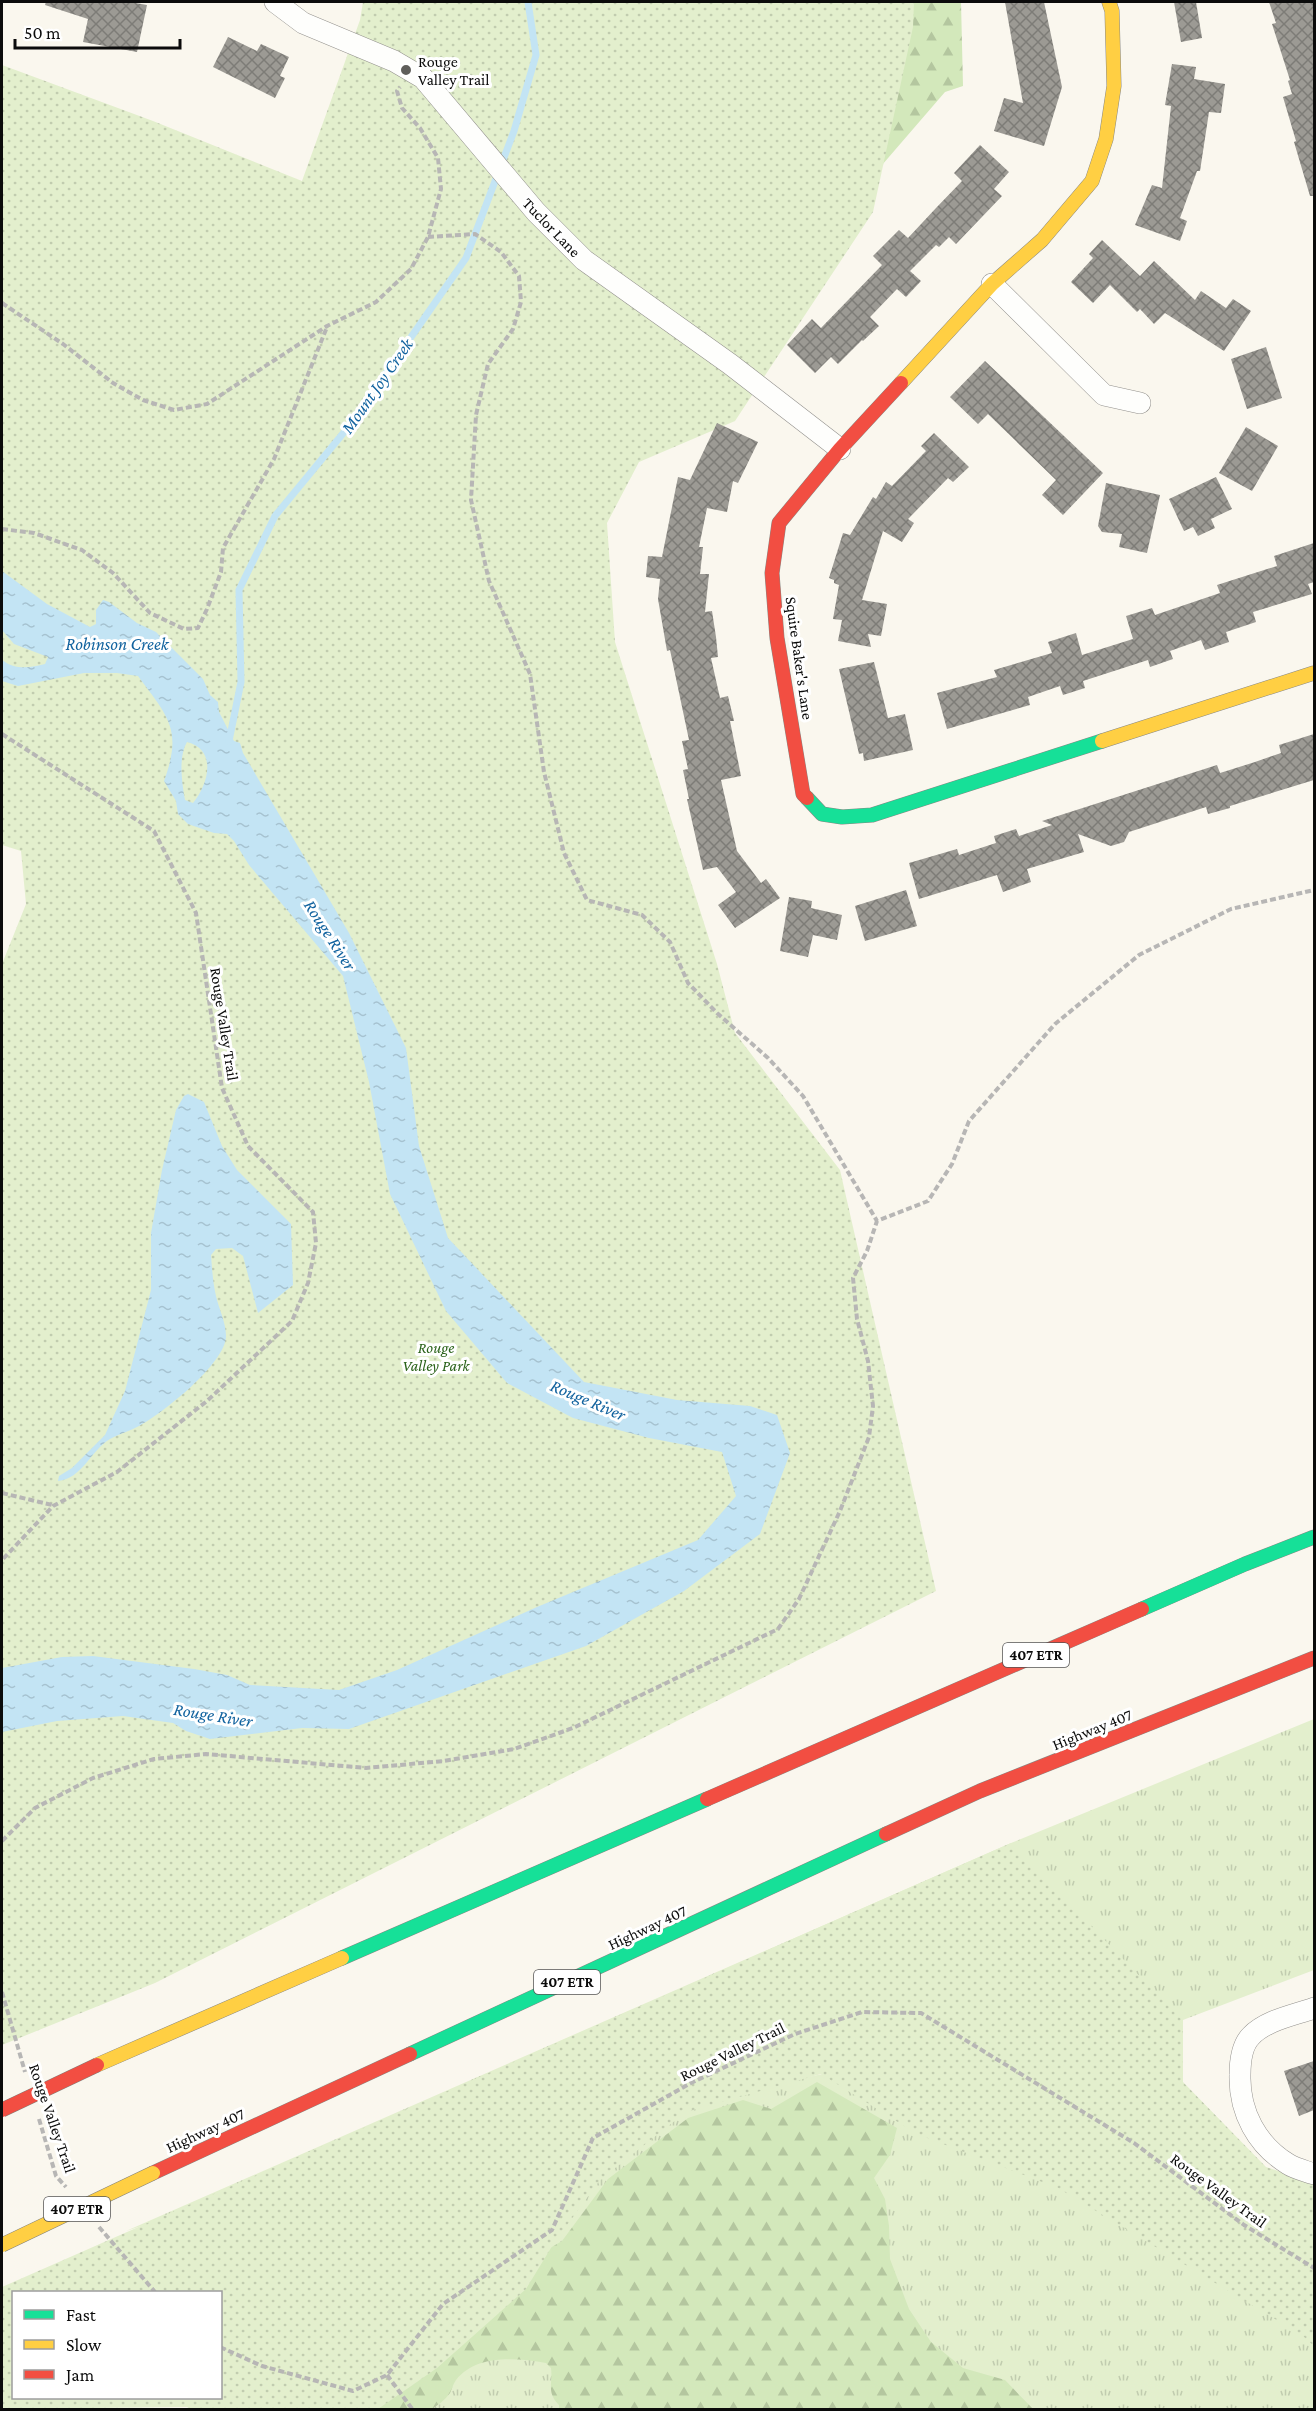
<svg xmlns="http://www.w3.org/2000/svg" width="1316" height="2411" font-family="'Crimson Pro',serif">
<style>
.grass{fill:url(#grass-tufts)}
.forest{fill:url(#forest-firs)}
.park{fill:url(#park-dots);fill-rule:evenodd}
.water{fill:url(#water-ripples);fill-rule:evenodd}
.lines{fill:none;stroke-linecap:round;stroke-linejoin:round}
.stream{stroke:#c3e4f4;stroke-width:7}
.building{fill:url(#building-cross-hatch)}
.street-casing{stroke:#93918d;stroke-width:22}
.fast-casing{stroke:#898884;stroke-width:15}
.slow-casing{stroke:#898884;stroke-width:15}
.jam-casing{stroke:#898884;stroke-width:15}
.path{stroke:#b7b6b5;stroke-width:4;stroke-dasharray:6 3;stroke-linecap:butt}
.street{stroke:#fefefc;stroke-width:21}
.fast{stroke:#16e098;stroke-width:14}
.slow{stroke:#ffcf43;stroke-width:14}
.jam{stroke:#f24e42;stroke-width:14}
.slow-bridge-casing{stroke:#807f7a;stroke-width:15;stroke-linecap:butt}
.jam-bridge-casing{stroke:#807f7a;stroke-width:15;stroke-linecap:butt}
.slow-bridge{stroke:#ffcf43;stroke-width:14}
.jam-bridge{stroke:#f24e42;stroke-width:14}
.poi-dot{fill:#5f5e5a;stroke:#fff;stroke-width:2}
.labels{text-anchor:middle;stroke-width:6;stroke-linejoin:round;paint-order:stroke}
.shield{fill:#fff;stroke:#545454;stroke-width:1.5}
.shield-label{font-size:15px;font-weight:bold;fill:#0b0b0b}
.poi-label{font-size:16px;fill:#0b0b0b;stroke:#fff;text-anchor:start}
.street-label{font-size:16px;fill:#0b0b0b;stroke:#fff}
.park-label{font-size:16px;font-style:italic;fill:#2b631b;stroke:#fff}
.water-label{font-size:18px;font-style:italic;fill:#12639f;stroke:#fff}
</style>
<defs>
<pattern id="grass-tufts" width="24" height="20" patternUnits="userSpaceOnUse" patternTransform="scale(1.5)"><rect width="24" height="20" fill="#e3efcd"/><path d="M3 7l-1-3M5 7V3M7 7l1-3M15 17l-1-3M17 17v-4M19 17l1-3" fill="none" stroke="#c1ccaf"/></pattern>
<pattern id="forest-firs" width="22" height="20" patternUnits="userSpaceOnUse" patternTransform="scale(1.5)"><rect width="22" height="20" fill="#d3e8bb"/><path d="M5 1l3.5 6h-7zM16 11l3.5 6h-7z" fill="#b4c69f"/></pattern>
<pattern id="park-dots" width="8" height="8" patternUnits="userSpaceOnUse" patternTransform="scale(1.5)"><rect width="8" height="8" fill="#e3efcd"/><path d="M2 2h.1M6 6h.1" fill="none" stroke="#c1ccaf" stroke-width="1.8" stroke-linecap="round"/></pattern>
<pattern id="water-ripples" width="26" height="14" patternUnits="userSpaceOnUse" patternTransform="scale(1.5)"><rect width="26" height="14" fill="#c3e4f4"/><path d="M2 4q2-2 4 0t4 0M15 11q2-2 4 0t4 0" fill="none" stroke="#a6c2d0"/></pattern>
<pattern id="building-cross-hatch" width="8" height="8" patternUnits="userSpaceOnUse" patternTransform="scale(1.5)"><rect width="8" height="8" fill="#9c9a94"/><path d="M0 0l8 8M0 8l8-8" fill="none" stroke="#7d7c77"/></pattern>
</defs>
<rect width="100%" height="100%" fill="#faf7ee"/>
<g class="grass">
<path d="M1314 1719V1970L1183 2020V2082L902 1981 126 2231 1011 1843Z"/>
<path d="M842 2070 1314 2293V2409L282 2410 668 2106Z"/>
</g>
<g class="forest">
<path d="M844 2H961L963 86 945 92 757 310Z"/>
<path d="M817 2082 897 2128 890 2155 874 2178 885 2199 889 2226 890 2259 909 2309 931 2342 963 2368 1005 2380 1033 2409H559V2405C546 2392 553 2383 551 2368L546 2363C516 2358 477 2354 456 2380 453 2384 452 2389 450 2393 445 2400 438 2405 432 2409L332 2410 489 2284 562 2241 608 2179 688 2118 743 2100 771 2109Z"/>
</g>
<g class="park">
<path d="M363 2H914L913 27 873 212 735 421 639 462 607 523 615 642 717 964 735 1033 840 1170 936 1591 155 1983 2 2045V964L26 904 21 851 2 845V65L153 121 302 181 360 20Z"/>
<path d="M1011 1843 1182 2020 1183 2082 1266 2167 1314 2183V2346L1303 2336 1058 2188 917 2134 821 2074 686 2112 600 2180 554 2243 526 2289 437 2368 378 2409 192 2410 187 2407 2 2409V2287ZM14 2292H220V2398H14Z"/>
</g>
<g class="water">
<path d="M2 571 47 604 90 627 96 624V610L103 600 109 602 137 623 156 632 203 679 210 695 218 702 219 712 234 741 240 743 243 753 349 933 406 1048 419 1146 448 1238 584 1382 677 1400 750 1406 777 1415 790 1453 760 1534 684 1591 586 1646 349 1729 302 1728 210 1739 186 1731 173 1723 123 1716 57 1721 2 1732V1668L62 1657 93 1656 194 1669 227 1675 250 1685 339 1690 397 1670 537 1607 698 1540 736 1496 722 1452 649 1438 573 1418 507 1383 446 1311 390 1194 369 1082 343 976 249 865 234 841 227 834 214 833 188 824 178 814 176 801 164 781C183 729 168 717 138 676L117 673H84L18 686 2 681V660C15 670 30 668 45 664L48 657 14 644 2 630ZM187 742C218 750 208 785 193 803L185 800C182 783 178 757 187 742Z"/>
<path d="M188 1094 204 1102 222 1146 237 1170 291 1224 293 1285 258 1313 243 1256 232 1248 216 1249 211 1255C212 1269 213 1283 216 1296 219 1309 226 1323 226 1336 226 1363 162 1414 139 1426 130 1431 119 1434 110 1439 91 1450 82 1479 58 1481L59 1476 72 1468 105 1435 125 1391 151 1290V1233L162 1170 176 1110 184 1096Z"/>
</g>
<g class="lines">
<path class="stream" d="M229 741 241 682 239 590 275 516 350 425 466 258 514 131 536 55 528 2"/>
</g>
<g class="building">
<path d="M46 2H130L147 5 137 52 83 42 88 19 45 5Z"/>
<path d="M1005 2H1044L1062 87 1044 146 994 131 1004 98 1023 103Z"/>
<path d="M1174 2H1196L1202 38 1181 42Z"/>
<path d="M1269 2H1314V196H1310L1294 142 1296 141 1283 97 1292 94 1288 81 1290 80 1272 24 1276 23Z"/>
<path d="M228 37 257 51 261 44 289 57 280 76 285 78 275 98 213 67Z"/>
<path d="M1172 64 1196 67 1194 79 1225 84 1221 113 1209 112 1200 171H1197L1180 218 1187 221 1180 241 1135 225 1152 185 1162 188 1171 106 1165 105Z"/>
<path d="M980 145 1009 172 994 189 1002 196 956 244 949 237 939 247 936 245 910 271 921 281 906 297 897 289 870 317 879 326 863 341 862 340 838 364 831 357 815 373 787 345 812 319 821 328 882 265 873 256 899 230 908 238 936 208 962 181 954 173Z"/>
<path d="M1102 240 1140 276 1154 261 1195 300 1201 291 1226 308 1233 299 1251 311 1224 351 1165 313 1154 324 1140 309 1137 312 1110 285 1093 303 1071 282 1093 258 1089 254Z"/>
<path d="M1266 347 1282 398 1247 409 1231 359Z"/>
<path d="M985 361 1103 473 1063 515 1042 495 1056 480 988 414 978 424 950 397Z"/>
<path d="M717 423 758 442 738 483 733 481 727 512 707 508 699 547H703L700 574H709L705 612 712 611 716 637 718 657 711 658 720 698 728 696 734 721H730L741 776 721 780 737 851 761 883 766 879 780 898 735 928 718 905 736 892 717 867 703 870 687 799H689L683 770 688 769 682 741 689 740 670 650 667 651 658 599 660 579 646 577 648 556 662 557 678 477 690 480Z"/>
<path d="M1246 427 1278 446 1252 491 1219 473Z"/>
<path d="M934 433 969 467 953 482 948 478 908 519 914 523 902 542 883 531 862 600 887 604 881 636 868 634 871 647 838 641 842 620 833 619 839 585 834 583V580L829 578 843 533 850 535 873 497 876 499 886 482 892 486 926 451 921 446Z"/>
<path d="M1216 477 1232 509 1211 519 1215 528 1198 536 1193 527 1184 531 1169 499Z"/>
<path d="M1106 483 1160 495 1147 553 1119 547 1122 534 1102 532 1098 526Z"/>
<path d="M1314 543V582L1308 584 1312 594 1253 612 1256 622 1226 632 1229 642 1205 650 1201 640 1170 651 1173 659 1150 667 1148 660 1083 681 1085 688 1063 695 1060 686 1028 697 1030 705 947 729 937 693 997 677 994 670 1052 653 1048 642 1076 633 1082 655 1133 639 1126 616 1152 608 1155 615 1220 593 1217 585 1277 566 1274 556Z"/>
<path d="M874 662 888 718 905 714 913 750 864 761 863 753 859 754 839 669Z"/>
<path d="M1314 734V780L1230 806V808L1208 814 1206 807 1129 832 1124 842 1111 846 1078 834 1084 852 1027 869 1031 882 1003 892 997 875 919 899 909 863 957 849 959 855 996 843 994 836 1016 829 1019 836 1052 825 1042 821 1217 765 1220 773 1255 762 1281 753 1279 745Z"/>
<path d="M906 890 917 926 865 941 855 906Z"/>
<path d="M789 897 812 901 811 908 842 915 837 940 813 935 808 957 780 951Z"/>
<path d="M1314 2061V2110L1299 2116 1284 2071Z"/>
</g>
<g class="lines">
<defs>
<g id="street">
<path d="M275 2 303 23 394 61 423 78 536 212 584 260 730 364 840 449"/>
<path d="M992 284 1104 395 1140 403"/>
<path d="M1314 2008C1295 2015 1266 2020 1251 2036 1242 2045 1240 2063 1240 2075 1239 2112 1257 2145 1288 2164 1296 2169 1306 2171 1314 2174"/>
</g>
<g id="fast">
<path d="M807 798 822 814 842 817 872 815 1102 741"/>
<path d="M1142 1609 1245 1564 1314 1537"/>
<path d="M342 1958 707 1799"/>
<path d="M410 2054 886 1834"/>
</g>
<g id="slow">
<path d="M901 383 992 284 1042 240 1092 181 1106 139 1114 86 1112 11 1109 2"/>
<path d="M1102 741 1314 673"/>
<path d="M97 2065 342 1958"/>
</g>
<g id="jam">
<path d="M807 798 803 794 777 638 772 573 779 523 840 449 901 383"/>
<path d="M707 1799 1142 1609"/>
<path d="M886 1834 980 1791 1314 1658"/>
<path d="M153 2173 410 2054"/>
</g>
</defs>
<use href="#street" class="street-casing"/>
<use href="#fast" class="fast-casing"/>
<use href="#slow" class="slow-casing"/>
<use href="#jam" class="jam-casing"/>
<g class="path">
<path d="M428 237 475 234 501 252 519 276 521 302 513 329 488 364 476 415 471 500 489 581 530 674 544 772 564 853 587 900 642 915 670 942 688 983 717 1013 768 1058 803 1096 877 1221"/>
<path d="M2 303 63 344 113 383 143 400 174 410 207 404 327 326 376 302 411 269 428 237 441 189 438 158 420 128 402 108 397 91 400 87"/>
<path d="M2 529 34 533 82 550 113 573 150 613 184 629 198 628 207 609 221 572 223 548 274 459 327 327"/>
<path d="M2 734 154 831 196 913 222 1088 248 1146 313 1212 316 1243 308 1283 292 1321 207 1401 117 1472 53 1506 2 1560"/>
<path d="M2 1493 52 1505"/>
<path d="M2 1841 35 1808 93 1778 154 1759 206 1754 366 1768 444 1761 514 1749 573 1728 778 1629 799 1599 840 1511 869 1437 873 1406 868 1361 857 1319 853 1278 867 1251 877 1221 928 1201 952 1164 969 1121 1055 1024 1139 955 1231 909 1314 890"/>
<path d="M2 1992 25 2072"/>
<path d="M39 2119 56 2176 66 2187"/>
<path d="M99 2227 155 2292"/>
<path d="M220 2347 262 2366 353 2391 387 2375 443 2304 552 2230 593 2138 691 2083 795 2034 862 2012 921 2013 1134 2143 1244 2225 1314 2268"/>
<path d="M387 2375 413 2410"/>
</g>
<use href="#street" class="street"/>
<use href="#fast" class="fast"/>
<use href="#slow" class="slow"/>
<use href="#jam" class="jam"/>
<defs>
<path id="slow-bridge" d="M2 2245 153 2173"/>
<path id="jam-bridge" d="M2 2110 97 2065"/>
</defs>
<use href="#slow-bridge" class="slow-bridge-casing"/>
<use href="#jam-bridge" class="jam-bridge-casing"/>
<use href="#slow-bridge" class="slow-bridge"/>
<use href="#jam-bridge" class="jam-bridge"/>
</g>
<circle class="poi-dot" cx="406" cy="70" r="6"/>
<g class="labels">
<g class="shield">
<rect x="1003" y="1643" width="66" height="24" rx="4.5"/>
<rect x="534" y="1970" width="66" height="24" rx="4.5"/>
<rect x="44" y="2197" width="66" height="24" rx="4.5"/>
</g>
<g class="shield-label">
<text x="1036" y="1660">407 ETR</text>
<text x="567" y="1987">407 ETR</text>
<text x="77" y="2214">407 ETR</text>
</g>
<g class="poi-label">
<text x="418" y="67">Rouge<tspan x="418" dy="18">Valley Trail</tspan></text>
</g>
<g class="street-label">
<text transform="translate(552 227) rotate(46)" y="6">Tuclor Lane</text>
<text transform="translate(800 658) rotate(82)" y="6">Squire Baker's Lane</text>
<text transform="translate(225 1024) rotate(81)" y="6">Rouge Valley Trail</text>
<text transform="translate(1092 1729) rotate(-22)" y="6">Highway 407</text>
<text transform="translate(647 1927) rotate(-25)" y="6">Highway 407</text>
<text transform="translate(732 2051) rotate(-26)" y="6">Rouge Valley Trail</text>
<text transform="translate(53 2118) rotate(71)" y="6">Rouge Valley Trail</text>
<text transform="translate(205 2130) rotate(-25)" y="6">Highway 407</text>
<text transform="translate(1219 2190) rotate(36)" y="6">Rouge Valley Trail</text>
</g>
<g class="park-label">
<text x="436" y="1353">Rouge<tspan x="436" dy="18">Valley Park</tspan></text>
</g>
<g class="water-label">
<text transform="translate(377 386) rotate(-55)" y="6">Mount Joy Creek</text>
<text x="117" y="650">Robinson Creek</text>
<text transform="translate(330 935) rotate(57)" y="6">Rouge River</text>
<text transform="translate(588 1400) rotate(23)" y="6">Rouge River</text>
<text transform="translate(213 1715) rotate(9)" y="6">Rouge River</text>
</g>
</g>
<rect width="1316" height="2411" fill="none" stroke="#0b0b0b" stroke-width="6"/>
<rect x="12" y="2291" width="210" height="108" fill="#ffffff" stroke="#9d9d9d" stroke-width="1.5"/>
<rect x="24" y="2310" width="30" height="9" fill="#16e098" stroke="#9d9d9d" stroke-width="1.5"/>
<text x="66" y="2321" font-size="18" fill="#0b0b0b">Fast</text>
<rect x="24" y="2340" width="30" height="9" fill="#ffcf43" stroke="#9d9d9d" stroke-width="1.5"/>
<text x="66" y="2351" font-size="18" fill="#0b0b0b">Slow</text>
<rect x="24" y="2370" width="30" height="9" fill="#f24e42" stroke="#9d9d9d" stroke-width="1.5"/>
<text x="66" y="2381" font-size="18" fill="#0b0b0b">Jam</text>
<path d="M15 39v9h165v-9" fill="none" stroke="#0b0b0b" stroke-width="3"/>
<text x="24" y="39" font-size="18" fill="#0b0b0b" stroke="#ffffff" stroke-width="4.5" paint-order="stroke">50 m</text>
</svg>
